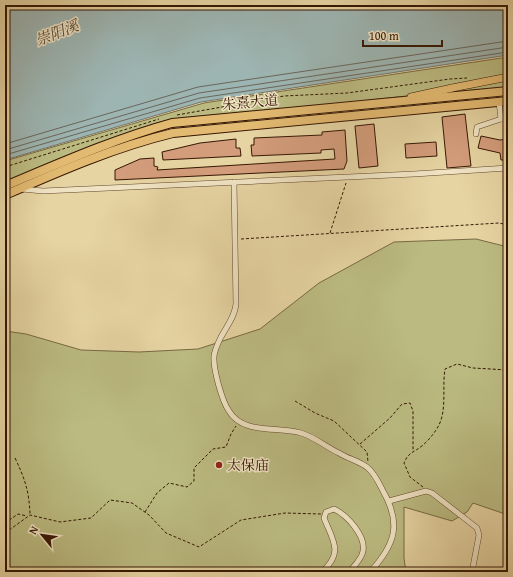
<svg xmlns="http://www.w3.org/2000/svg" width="513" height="577" font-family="'Gentium Book Plus','Noto Serif SC',serif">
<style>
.green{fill:#bbbb81;stroke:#786942}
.water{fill:#9db5b2;stroke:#74766c}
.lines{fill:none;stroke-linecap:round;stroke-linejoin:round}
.shore{stroke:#6a665b;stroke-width:1}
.building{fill:#d39c7b;stroke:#361704}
.minor-casing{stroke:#62462c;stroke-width:6}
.major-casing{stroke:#361704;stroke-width:8}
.highway-casing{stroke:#361704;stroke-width:10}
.path{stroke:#361704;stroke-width:1;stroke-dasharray:3 2;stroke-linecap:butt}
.minor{stroke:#efe3c3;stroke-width:5}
.major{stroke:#e3ba71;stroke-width:7}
.highway{stroke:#e3ba71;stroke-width:8}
.major-bridge-casing{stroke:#361704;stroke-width:8;stroke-linecap:butt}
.major-bridge{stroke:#e3ba71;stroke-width:7}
.poi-dot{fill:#8f2418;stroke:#efe3c3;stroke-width:1.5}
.labels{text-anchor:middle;stroke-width:3;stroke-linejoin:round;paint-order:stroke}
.street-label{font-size:14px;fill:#361704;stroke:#efe3c3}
.poi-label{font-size:14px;fill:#361704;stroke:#efe3c3;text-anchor:start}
.water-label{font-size:15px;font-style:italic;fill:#554638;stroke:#efe3c3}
</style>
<rect width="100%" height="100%" fill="#e6d4a2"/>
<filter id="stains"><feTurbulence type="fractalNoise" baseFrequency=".005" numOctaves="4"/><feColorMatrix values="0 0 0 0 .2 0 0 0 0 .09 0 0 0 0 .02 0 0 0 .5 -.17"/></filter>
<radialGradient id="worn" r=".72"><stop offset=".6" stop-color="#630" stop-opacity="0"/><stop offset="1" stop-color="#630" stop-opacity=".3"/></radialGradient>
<g class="green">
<path d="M508 57V87L397 97 167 122 5 184V161L204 103Z"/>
<path d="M476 239 508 247V515L473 503 467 512 452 521 404 507V558L406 572H5V331L26 334 81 350 139 352 198 349 260 329 319 283 394 242Z"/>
</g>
<path class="water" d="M5 5H508V55L201 102 5 160Z"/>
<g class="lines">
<g class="shore">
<path d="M5 144 198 87 508 41"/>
<path d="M5 150 199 93 508 47"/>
<path d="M5 155 200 98 508 52"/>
</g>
</g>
<g class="building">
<path d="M465 114 471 166 447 168 442 117Z"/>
<path d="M374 124 378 166 359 168 355 126Z"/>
<path d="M345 130 347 161 344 169 115 180V170L140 159 154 158V166L158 167 157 170 335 159 334 149 321 150V153L252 156 251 145H254V138L322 135V132Z"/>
<path d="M481 136 500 140 508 139V160H501L500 153 478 148Z"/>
<path d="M236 139V148H240L241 156 163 160 162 152 200 143Z"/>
<path d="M436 142 437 156 406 158 405 144Z"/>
</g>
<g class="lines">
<defs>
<g id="minor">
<path d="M499 102 501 119H508"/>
<path d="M476 134 477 127 501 119"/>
<path d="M234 182 236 304C235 317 226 327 220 339 217 345 215 350 214 356 213 369 222 401 229 411 243 435 278 426 301 433 315 437 326 447 339 453 348 459 360 461 368 468 375 474 379 483 383 491 402 524 395 545 370 572"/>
<path d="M22 189 43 191 414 174 508 168"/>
<path d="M389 501 426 491 432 493 477 528 479 535 472 572"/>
<path d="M322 572C344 552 333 541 324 518L326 512 334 509C347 515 366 536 363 551 362 559 354 566 349 572"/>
</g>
<path id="major" d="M411 97 452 88"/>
<g id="highway">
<path d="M5 186C60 163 114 139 172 123L508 91"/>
<path d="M5 195C60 171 115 147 173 133L508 101"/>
</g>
</defs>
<use href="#minor" class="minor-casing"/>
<use href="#major" class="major-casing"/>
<use href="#highway" class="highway-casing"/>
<g class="path">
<path d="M177 115 284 96 347 93 450 79 467 78"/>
<path d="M5 167 159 119"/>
<path d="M330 233 346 183"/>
<path d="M241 239 499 223 508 225"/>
<path d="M295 401 315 413 334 421 367 452 368 462"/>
<path d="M360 444 390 418 402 404 410 403 413 411V451"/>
<path d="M15 458C25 479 29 491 30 514"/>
<path d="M423 487 410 477 404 463C409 451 414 453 423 445 429 440 436 431 439 425 447 408 442 387 445 369L457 364 473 368 508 370"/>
<path d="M145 512 157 493 169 483 187 487 194 481V468L213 449 226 447 231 434 236 426"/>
<path d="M5 523 18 514 27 516"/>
<path d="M5 533 30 515 60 522 91 518 110 500 132 503 149 515 166 533 199 547 241 520 285 513 321 514"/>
</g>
<use href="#minor" class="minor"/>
<use href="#major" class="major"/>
<use href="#highway" class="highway"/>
<defs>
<path id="major-bridge" d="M452 88 508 77"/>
</defs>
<use href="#major-bridge" class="major-bridge-casing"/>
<use href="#major-bridge" class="major-bridge"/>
</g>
<circle class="poi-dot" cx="219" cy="465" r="4"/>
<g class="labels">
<g class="street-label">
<text transform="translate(250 102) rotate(-5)" y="5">朱熹大道</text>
</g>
<g class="poi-label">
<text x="227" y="470">太保庙</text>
</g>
<g class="water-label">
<text transform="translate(57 33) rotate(-21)" y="5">崇阳溪</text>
</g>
</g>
<rect width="513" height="577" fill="none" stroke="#e6d4a2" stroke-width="20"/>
<rect x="6" y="6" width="501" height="565" fill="none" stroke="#361704" stroke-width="2"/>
<rect x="10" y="10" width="493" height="557" fill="none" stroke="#361704"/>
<g transform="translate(42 535) rotate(299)" stroke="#efe3c3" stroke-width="3" paint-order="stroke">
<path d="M0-3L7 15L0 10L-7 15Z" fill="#361704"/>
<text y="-6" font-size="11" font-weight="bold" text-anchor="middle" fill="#361704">N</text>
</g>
<path d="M363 40v6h79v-6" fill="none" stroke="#361704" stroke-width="2"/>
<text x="369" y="40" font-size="12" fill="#361704" stroke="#efe3c3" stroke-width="3" paint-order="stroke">100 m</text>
<rect width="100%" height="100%" filter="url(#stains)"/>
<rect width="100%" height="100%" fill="url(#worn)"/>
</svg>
